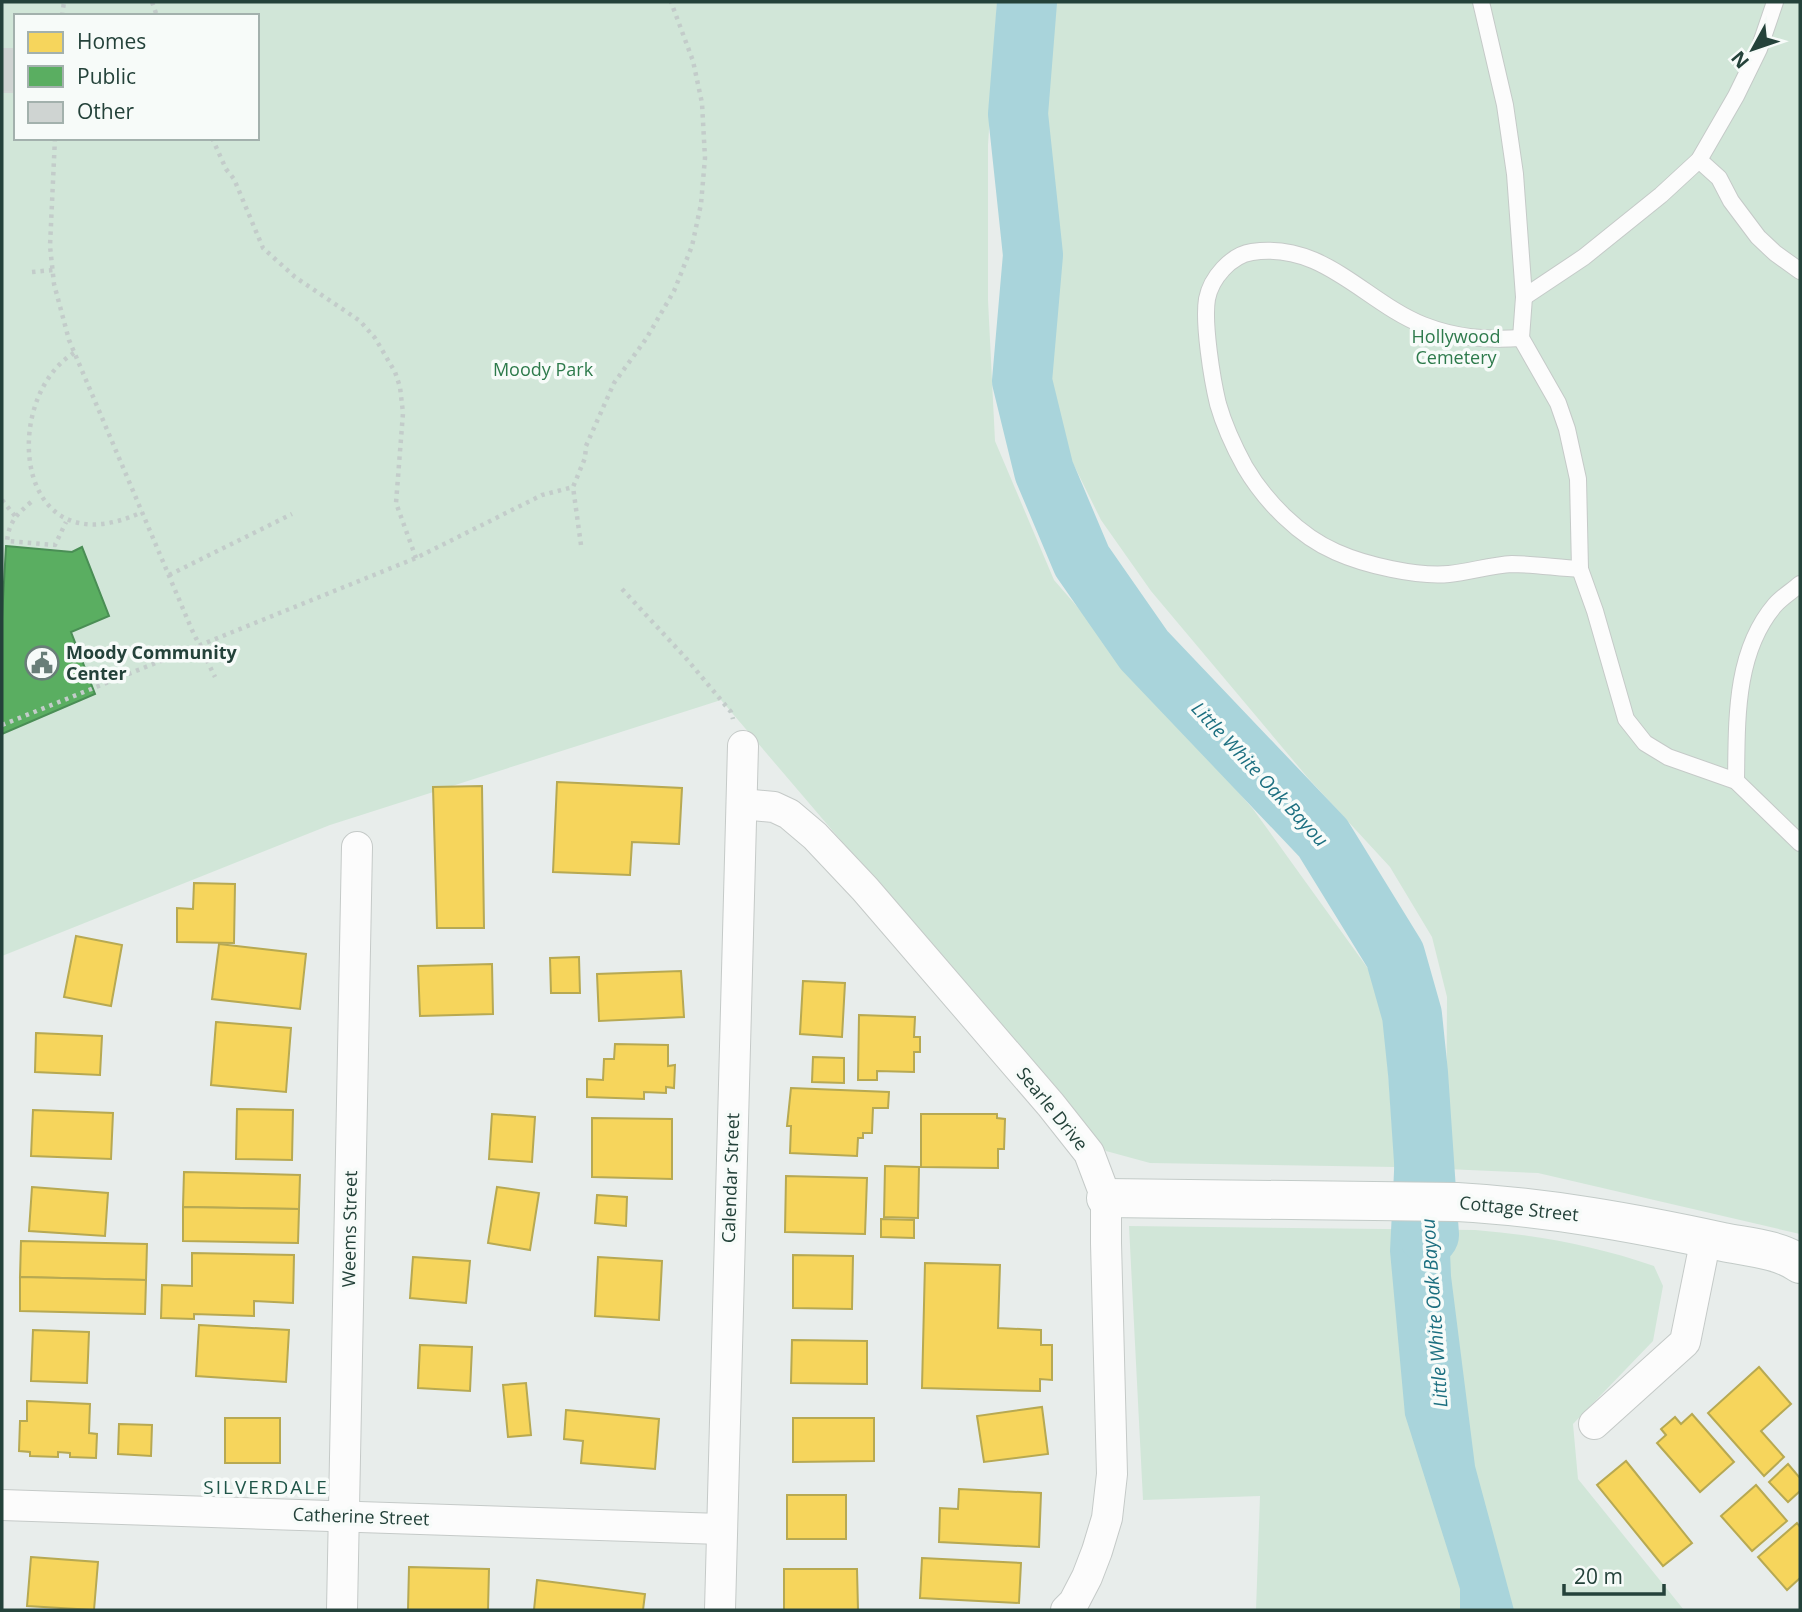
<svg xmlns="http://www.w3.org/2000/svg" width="1802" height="1612" font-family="'Open Sans',sans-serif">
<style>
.green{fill:#d1e6d8;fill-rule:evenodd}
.water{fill:#a9d4db}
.homes{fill:#f6d55c;stroke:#b7a952;stroke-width:2}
.public{fill:#5aae61;stroke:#4a8e55;stroke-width:2}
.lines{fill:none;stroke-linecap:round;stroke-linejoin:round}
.river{stroke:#a9d4db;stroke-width:60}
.building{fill:#cfd4d2;stroke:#d1d6d4;stroke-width:2}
.lane-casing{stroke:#c5cac8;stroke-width:18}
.street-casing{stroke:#c5cac8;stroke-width:32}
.secondary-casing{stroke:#c3cbc8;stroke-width:40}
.path{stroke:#c3ccca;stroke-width:4.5;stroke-dasharray:3.5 5;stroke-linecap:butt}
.lane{stroke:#fcfcfc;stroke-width:16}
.street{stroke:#fcfcfc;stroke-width:30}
.secondary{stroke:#fcfcfc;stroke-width:38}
.labels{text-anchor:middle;stroke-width:7;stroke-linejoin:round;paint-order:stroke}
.park-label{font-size:18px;fill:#2d7a4b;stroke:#f7fbf9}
.poi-label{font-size:18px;font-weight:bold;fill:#24423a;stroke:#f7fbf9;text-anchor:start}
.street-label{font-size:18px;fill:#24423a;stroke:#f7fbf9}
.water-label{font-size:19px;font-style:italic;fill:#1c6f80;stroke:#f7fbf9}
.neighbourhood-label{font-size:19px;letter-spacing:2px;fill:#1f5548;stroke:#f7fbf9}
</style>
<rect width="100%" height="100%" fill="#e8edeb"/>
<g class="green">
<path d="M2 2H997L988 145V300L995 441 1054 580 1253 809 1382 988 1395 1167 1150 1163 1106 1151 721 700 330 825 2 956ZM16 16H257V138H16Z"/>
<path d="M1056 2H1800V1234L1538 1173 1446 1169 1447 997 1432 937 1390 867 1308 778 1151 591 1101 520 1060 437 1045 377 1042 118Z"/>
<path d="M1129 1226 1475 1230C1537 1235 1596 1246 1654 1266L1663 1286 1653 1341 1573 1424 1578 1479 1684 1610H1256L1260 1496 1143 1500Z"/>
</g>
<path class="water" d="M1395 1152H1446L1451 1276 1475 1466 1514 1610H1460V1589L1405 1415 1390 1251Z"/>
<g class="homes">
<path d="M557 782 682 788 679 844 632 842 630 875 553 872Z"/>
<path d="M482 786 484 928H437L433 787Z"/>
<path d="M194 883 235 884 234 943 177 942V908L193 909Z"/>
<path d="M76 936 122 945 111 1006 64 997Z"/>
<path d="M219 944 306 954 300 1009 212 999Z"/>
<path d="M579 957 580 993H551L550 958Z"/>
<path d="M492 964 493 1014 420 1016 418 966Z"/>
<path d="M681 971 684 1017 599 1021 597 974Z"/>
<path d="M803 981 845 983 842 1037 800 1034Z"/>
<path d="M859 1015 915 1017 914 1037H920V1052H914V1072L877 1071V1080H858Z"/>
<path d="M216 1022 291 1028 286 1092 211 1085Z"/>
<path d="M36 1033 102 1036 100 1075 35 1072Z"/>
<path d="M615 1044 668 1045V1066L675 1065 674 1088 666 1087V1093L644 1092V1099L587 1097V1079L603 1080 604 1059H614Z"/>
<path d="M813 1057 844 1058V1083L812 1082Z"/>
<path d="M791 1088 889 1092 888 1108H873L872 1133H863V1138H858L857 1156 790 1153 791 1126H787Z"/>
<path d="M237 1109 293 1110 292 1160 236 1159Z"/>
<path d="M33 1110 113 1113 111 1159 31 1156Z"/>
<path d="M492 1114 535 1117 532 1162 489 1159Z"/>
<path d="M921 1114H997V1118L1005 1119 1004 1149H998V1168L921 1167Z"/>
<path d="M592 1118 672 1119V1179L592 1177Z"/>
<path d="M885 1166 919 1167 918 1218 884 1217Z"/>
<path d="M184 1172 300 1175 299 1209 183 1207Z"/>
<path d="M786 1176 867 1178 865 1234 785 1232Z"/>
<path d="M32 1187 108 1193 105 1236 29 1231Z"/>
<path d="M497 1187 539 1193 530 1250 488 1243Z"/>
<path d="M597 1195 627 1197 626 1226 595 1223Z"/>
<path d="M183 1207 299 1209 298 1243 183 1241Z"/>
<path d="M881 1219 914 1220V1238L881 1237Z"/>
<path d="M21 1241 147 1244 146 1280 20 1277Z"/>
<path d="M192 1253 294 1255 293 1303 254 1301V1316L194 1314V1319L161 1318 162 1285 192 1286Z"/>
<path d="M793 1255 853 1256 852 1309 793 1308Z"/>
<path d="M413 1257 470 1261 466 1303 410 1298Z"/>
<path d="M598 1257 662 1261 659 1320 595 1316Z"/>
<path d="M925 1263 1000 1265 998 1328 1041 1330V1345H1052V1380L1040 1379V1391L922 1388Z"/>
<path d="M20 1277 146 1280 145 1314 20 1311Z"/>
<path d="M199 1325 289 1330 286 1382 196 1376Z"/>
<path d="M33 1330 89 1332 87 1383 31 1381Z"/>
<path d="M792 1340 867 1341V1384L791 1383Z"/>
<path d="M420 1345 472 1347 470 1391 418 1388Z"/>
<path d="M1759 1367 1791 1404 1761 1431 1784 1457 1764 1476 1708 1413Z"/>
<path d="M526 1383 531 1435 508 1437 503 1385Z"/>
<path d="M27 1401 90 1404 89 1433 97 1434 96 1458 70 1457V1453L58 1452V1457L30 1456V1452L19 1451 20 1421H27Z"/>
<path d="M1042 1407 1048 1454 984 1462 977 1416Z"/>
<path d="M566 1410 659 1419 655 1469 581 1463 583 1441 564 1439Z"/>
<path d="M1692 1414 1734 1462 1700 1492 1657 1443 1666 1435 1661 1429 1675 1417 1681 1424Z"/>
<rect x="225" y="1418" width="55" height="45"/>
<path d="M793 1418H874V1461L793 1462Z"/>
<path d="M119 1424 152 1425 151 1456 118 1454Z"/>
<path d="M1626 1461 1692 1543 1663 1566 1597 1485Z"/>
<path d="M1788 1464 1800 1478V1491L1788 1502 1769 1482Z"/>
<path d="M1756 1485 1787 1521 1752 1551 1721 1516Z"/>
<path d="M959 1489 1041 1493 1039 1547 939 1542 940 1508 958 1509Z"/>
<rect x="787" y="1495" width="59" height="44"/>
<path d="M1797 1523 1800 1527V1578L1787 1590 1758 1557Z"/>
<path d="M31 1557 98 1562 94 1610 27 1606Z"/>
<path d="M922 1558 1021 1563 1019 1603 920 1598Z"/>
<path d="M409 1567 489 1569 488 1610H408Z"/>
<path d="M784 1569H857L858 1610H784Z"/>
<path d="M537 1580 645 1594 643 1610H534Z"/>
</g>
<path class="public" d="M6 546 72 552 82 547 109 616 71 632 95 694 2 734V618Z"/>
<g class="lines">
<path class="river" d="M1027 2 1018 114 1033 255 1022 381 1044 471 1082 561 1144 650 1323 838 1395 955 1412 1015 1418 1073 1429 1235"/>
</g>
<path class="building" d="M2 49H15L13 92H2Z"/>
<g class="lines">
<defs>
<g id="lane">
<path d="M1481 2 1505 105 1515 174 1524 297 1521 338 1558 403 1567 429 1578 479 1580 569 1595 611 1626 719 1645 743 1668 757 1736 781 1800 843"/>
<path d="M1699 160 1719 178 1731 201 1758 237 1775 253 1800 271"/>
<path d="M1524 297 1584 257 1661 195 1699 160 1736 96 1759 49 1775 2"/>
<path d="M1521 338C1486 340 1456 338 1423 325 1365 302 1323 241 1252 252 1231 255 1211 278 1207 299 1203 323 1212 379 1218 404 1224 425 1234 447 1245 467 1265 501 1299 536 1336 552 1365 565 1417 577 1449 574 1470 572 1491 565 1512 564 1534 564 1558 568 1580 569"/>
<path d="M1736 781C1737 722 1734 653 1775 605 1782 597 1792 591 1800 584"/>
</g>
<g id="street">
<path d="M742 804 774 807 789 814 815 836 865 889 1051 1105 1089 1153 1106 1198V1243L1112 1474 1107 1518 1097 1551 1087 1577 1074 1602 1066 1610"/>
<path d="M1594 1424 1685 1342 1706 1238"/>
<path d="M2 1505 721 1529"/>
<path d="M342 1610 357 847"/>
<path d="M720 1610 743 746"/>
</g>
<path id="secondary" d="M1106 1198 1457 1202C1547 1207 1635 1223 1723 1242 1748 1247 1779 1249 1800 1264"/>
</defs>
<use href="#lane" class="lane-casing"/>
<use href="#street" class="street-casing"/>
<use href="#secondary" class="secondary-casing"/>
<g class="path">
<path d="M152 2 157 16"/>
<path d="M62 16 64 2"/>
<path d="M55 138 50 246 54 284 69 340 192 630 215 677"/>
<path d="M212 138 226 169 234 179 263 248 295 277 360 321 375 338 395 372 400 387 403 413 396 503 416 558"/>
<path d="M32 272 53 270"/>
<path d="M74 353C0 398 13 572 142 512"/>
<path d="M2 500 15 516"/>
<path d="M31 502C17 514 9 522 7 541L55 545 66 522"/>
<path d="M581 545 573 487 585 458 586 446 614 383 646 339 674 291 692 246 701 204 705 158 702 103 693 61 671 2"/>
<path d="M169 575 292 514"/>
<path d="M622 589 685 657 731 712 733 719"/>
<path d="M2 725 416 558 542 495 573 487"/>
</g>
<use href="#lane" class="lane"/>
<use href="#street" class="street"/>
<use href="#secondary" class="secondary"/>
</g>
<defs>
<symbol id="civic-ring" viewBox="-11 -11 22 22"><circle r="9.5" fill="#f7fbf9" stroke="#697e78" stroke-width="1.5"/><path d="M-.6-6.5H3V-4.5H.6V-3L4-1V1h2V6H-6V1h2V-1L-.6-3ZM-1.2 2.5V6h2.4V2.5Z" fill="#697e78"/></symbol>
</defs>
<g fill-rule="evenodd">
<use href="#civic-ring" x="23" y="644" width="38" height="38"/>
</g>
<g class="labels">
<g class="park-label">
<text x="1456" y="343">Hollywood<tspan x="1456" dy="21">Cemetery</tspan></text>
<text x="543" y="376">Moody Park</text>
</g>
<g class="poi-label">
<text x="66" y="659">Moody Community<tspan x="66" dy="21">Center</tspan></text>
</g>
<g class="street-label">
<text transform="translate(1052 1109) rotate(51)" y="6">Searle Drive</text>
<text transform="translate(731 1178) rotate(-88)" y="6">Calendar Street</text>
<text transform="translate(1519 1209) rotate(6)" y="6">Cottage Street</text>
<text transform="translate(350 1229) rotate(-89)" y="6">Weems Street</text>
<text transform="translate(361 1517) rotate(2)" y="6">Catherine Street</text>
</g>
<g class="water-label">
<text transform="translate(1260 774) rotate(47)" y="7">Little White Oak Bayou</text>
<text transform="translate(1434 1313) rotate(-94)" y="7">Little White Oak Bayou</text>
</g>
<g class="neighbourhood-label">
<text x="266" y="1494">SILVERDALE</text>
</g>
</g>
<rect width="1802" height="1612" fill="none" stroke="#24423a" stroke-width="7"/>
<rect x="14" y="14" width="245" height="126" fill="#f7fbf9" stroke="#a3b1ad" stroke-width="2"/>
<rect x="28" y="32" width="35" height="21" fill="#f6d55c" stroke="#a3b1ad" stroke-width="2"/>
<text x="77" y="49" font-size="21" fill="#24423a">Homes</text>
<rect x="28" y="66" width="35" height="21" fill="#5aae61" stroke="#a3b1ad" stroke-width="2"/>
<text x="77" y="84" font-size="21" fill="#24423a">Public</text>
<rect x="28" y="102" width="35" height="21" fill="#cfd4d2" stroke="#a3b1ad" stroke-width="2"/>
<text x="77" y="119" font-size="21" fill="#24423a">Other</text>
<g transform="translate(1753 49) rotate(230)" stroke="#f7fbf9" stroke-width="5" paint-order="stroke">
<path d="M0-5L12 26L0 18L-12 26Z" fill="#24423a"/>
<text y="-10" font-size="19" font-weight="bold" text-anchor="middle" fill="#24423a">N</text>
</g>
<path d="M1564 1584v10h100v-10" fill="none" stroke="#24423a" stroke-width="3.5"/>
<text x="1574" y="1584" font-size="21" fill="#24423a" stroke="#f7fbf9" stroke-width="5" paint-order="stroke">20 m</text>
</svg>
